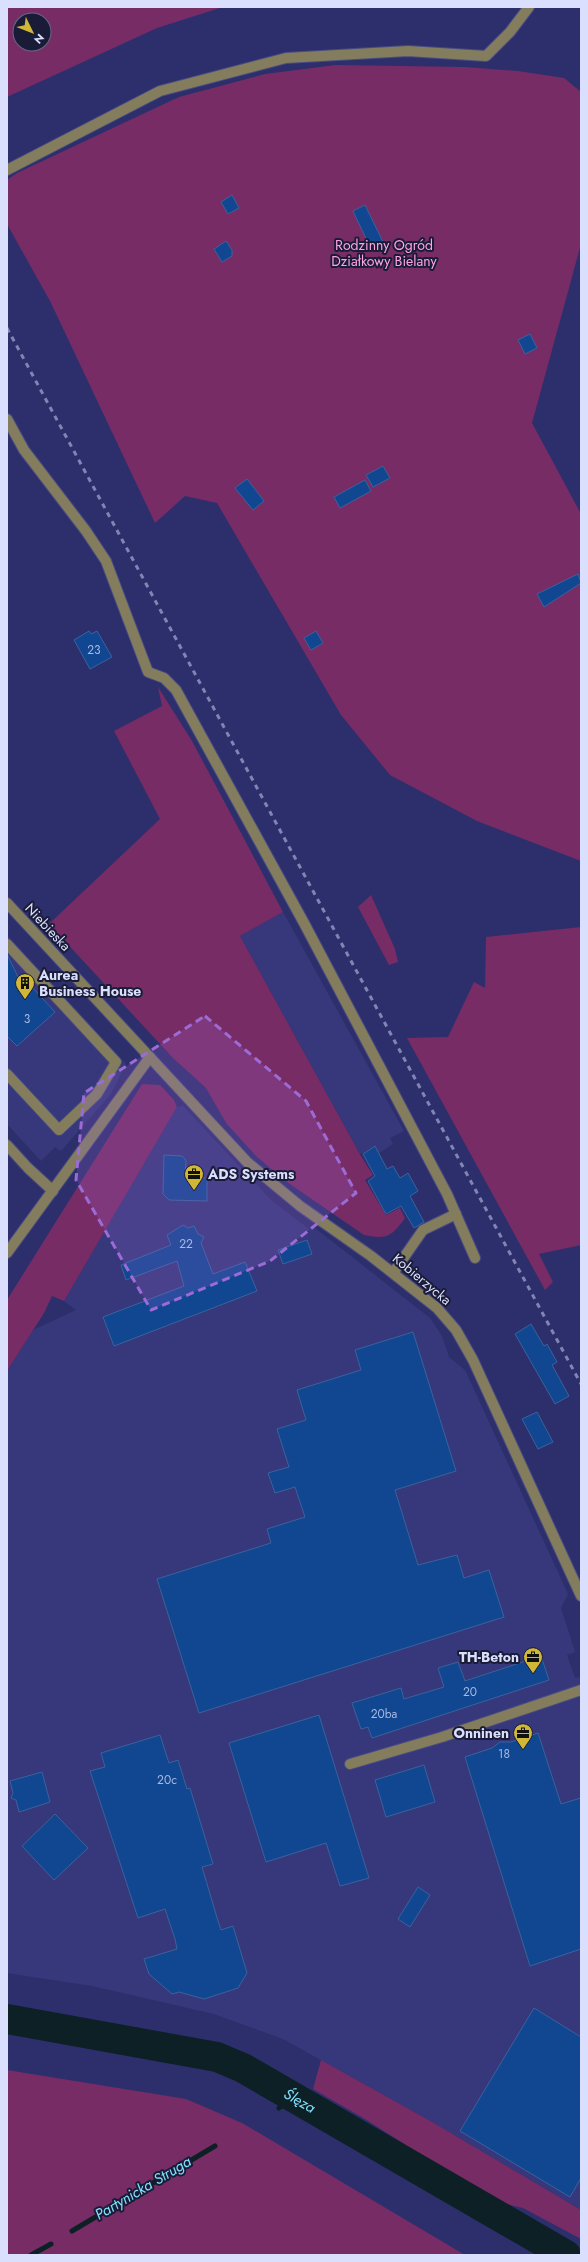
<svg xmlns="http://www.w3.org/2000/svg" width="588" height="2262" font-family="Jost,sans-serif">
<style>
.built{fill:#36387b}
.green{fill:#772c65;fill-rule:evenodd}
.lines{fill:none;stroke-linecap:round;stroke-linejoin:round}
.stream{stroke:#0d2025;stroke-width:5}
.river{stroke:#0d2025;stroke-width:30}
.building{fill:#114690;stroke:#3b629c}
.minor-casing{stroke:#494b83;stroke-width:12}
.minor{stroke:#837d5d;stroke-width:10}
.rail{stroke:#8185b3;stroke-width:3;stroke-dasharray:5 5;stroke-linecap:butt}
.marked{fill:#9c6bd5;fill-opacity:0.2;stroke:#9c6bd5;stroke-width:3;stroke-dasharray:8 5;stroke-linejoin:round}
.labels{text-anchor:middle;stroke-width:4;stroke-linejoin:round;paint-order:stroke}
.number-label{font-size:12px;fill:#a8b9e2}
.park-label{font-size:14px;fill:#fda4e3;stroke:#1a1c37}
.street-label{font-size:14px;fill:#dadffd;stroke:#1a1c37}
.poi-label{font-size:14px;font-weight:bold;fill:#dadffd;stroke:#1a1c37;text-anchor:start}
.water-label{font-size:15px;font-style:italic;fill:#82e2fd;stroke:#1a1c37}
</style>
<rect width="100%" height="100%" fill="#2d2f6c"/>
<g class="built">
<path d="M283 912 404 1131 390 1138 393 1144 367 1161 363 1153 360 1154 240 936Z"/>
<path d="M7 935 126 1064 111 1094 61 1151 55 1147 41 1161 7 1124Z"/>
<path d="M183 1106 271 1200 309 1229 315 1228 430 1318 442 1336 449 1357 465 1370 568 1594 561 1608 575 1652 567 1655 575 1678 581 1677V2210L434 2123 283 2039 214 2014 92 1986 7 1973V1371L33 1330 76 1310 64 1301 177 1107Z"/>
</g>
<g class="green">
<path d="M7 7H223L157 28 7 97ZM20 20H44V44H20Z"/>
<path d="M336 65 465 67 518 71 564 78 581 92V244L532 423 581 514V861L477 821 390 775 341 715 217 503 185 496 155 523 50 301 7 224V180L17 173 179 97 265 74Z"/>
<path d="M158 687 192 741 283 912 240 936 361 1156 373 1175 365 1180 386 1215 400 1208 405 1218C392 1236 387 1240 364 1235L284 1180 256 1156 226 1123 206 1088 173 1058 49 924 160 819 114 731 162 706Z"/>
<path d="M371 895 395 949 398 962 389 965 358 907Z"/>
<path d="M581 927V1245L539 1254 553 1282 545 1290 407 1038 448 1037 474 982 485 988 486 937Z"/>
<path d="M142 1084 160 1085 174 1100 177 1107 64 1301 52 1296 44 1313 7 1371V1300Z"/>
<path d="M321 2060 434 2123 581 2210V2239L523 2208 494 2201 365 2119 313 2089Z"/>
<path d="M7 2070 186 2099 242 2123 465 2255H7Z"/>
</g>
<g class="lines">
<g class="stream">
<path d="M279 2108 294 2098"/>
<path d="M72 2231 215 2146"/>
<path d="M31 2255 51 2244"/>
</g>
<path class="river" id="s1" d="M7 2019 217 2057 243 2068 566 2255"/>
</g>
<g class="building">
<path d="M232 195 239 208 228 214 221 202Z"/>
<path d="M365 205 384 244 372 251 353 211Z"/>
<path d="M226 241 232 250V256L222 262 214 249Z"/>
<path d="M530 334 537 348 525 354 518 340Z"/>
<path d="M383 466 390 478 373 487 366 475Z"/>
<path d="M247 479 264 501 253 510 235 488Z"/>
<path d="M365 480 371 491 340 508 334 497Z"/>
<path d="M578 574 581 583 544 607 537 594Z"/>
<path d="M89 631 91 634 97 631 112 657 90 669 74 640Z"/>
<path d="M316 631 323 643 311 650 304 638Z"/>
<path d="M7 954 19 979 27 988 31 986 55 1012 17 1046 7 1036Z"/>
<path d="M375 1146 387 1169 393 1166 400 1178 408 1173 418 1191 410 1196 424 1222 414 1228 401 1206 386 1214 368 1181 375 1176 363 1154Z"/>
<path d="M164 1155 182 1156 186 1160 185 1178H207V1201L169 1200 163 1194Z"/>
<path d="M183 1225 188 1228 194 1226 198 1234 204 1237 201 1243 213 1274 245 1262 257 1291 114 1346 103 1317 184 1286 177 1261 126 1280 121 1265 171 1245 167 1235Z"/>
<path d="M307 1240 312 1254 283 1264 278 1250Z"/>
<path d="M531 1324 544 1346 547 1344 557 1362 552 1365 569 1396 555 1404 515 1334Z"/>
<path d="M413 1332 456 1471 395 1490 418 1565 457 1555 464 1578 489 1570 504 1617 199 1713 157 1579 271 1543 267 1529 305 1517 295 1487 275 1493 268 1473 289 1467 277 1429 306 1420 297 1390 361 1370 355 1350Z"/>
<path d="M537 1412 553 1442 538 1449 522 1419Z"/>
<path d="M541 1656 549 1680 372 1738 368 1727 361 1729 352 1703 401 1688 404 1699 444 1687 438 1668 458 1662 465 1681Z"/>
<path d="M319 1715 369 1878 340 1886 326 1843 266 1862 229 1743Z"/>
<path d="M538 1733 561 1804 581 1798V1949L530 1966 465 1757 492 1748 500 1742H511Z"/>
<path d="M160 1735 169 1763 178 1760 187 1789 190 1788 213 1864 202 1867 218 1921 221 1930 233 1926 247 1973 238 1988 204 1999 179 1992 172 1994 149 1974 144 1959 177 1949 175 1939 165 1909 138 1918 90 1771 105 1767 101 1753Z"/>
<path d="M424 1765 435 1802 386 1817 375 1780Z"/>
<path d="M42 1772 50 1802 19 1812 16 1800 11 1798 13 1793 10 1781Z"/>
<path d="M55 1814 88 1848 54 1880 22 1846Z"/>
<path d="M418 1887 430 1895 410 1927 398 1919Z"/>
<path d="M534 2008 581 2037V2178L570 2197 460 2131Z"/>
</g>
<g class="lines">
<defs>
<g id="minor">
<path d="M7 170 160 91 286 58 408 51 486 56 510 32 529 7"/>
<path d="M7 419 24 450 86 531 106 561 148 672 164 678 176 690 304 923 447 1194 475 1258"/>
<path d="M7 903 247 1162 300 1206 371 1256 437 1308 456 1330 473 1360 581 1596"/>
<path d="M7 944 116 1062 97 1094 59 1130 7 1074"/>
<path d="M7 1145 28 1168 53 1191"/>
<path d="M7 1253 150 1057"/>
<path d="M393 1273 423 1230 456 1214"/>
<path d="M350 1764 442 1737 581 1690"/>
</g>
</defs>
<use href="#minor" class="minor-casing"/>
<use href="#minor" class="minor"/>
<path class="rail" d="M7 328 581 1384"/>
</g>
<path class="marked" d="M205 1016 306 1101 356 1193 270 1261 151 1310 76 1180 84 1093Z"/>
<defs>
<symbol id="building-pin" viewBox="-11 -11 22 30"><path d="M0 17L-7.5 6A9.5 9.5 0 1 1 7.5 6Z" fill="#d0b836" stroke="#1a1c37"/><path d="M-4-6H4V6H1V3H-1V6H-4ZM-2.5-4.3h1.7v1.8h-1.7ZM.8-4.3h1.7v1.8H.8ZM-2.5-1h1.7V.8h-1.7ZM.8-1h1.7V.8H.8Z" fill="#111"/></symbol>
<symbol id="office-pin" viewBox="-11 -11 22 30"><path d="M0 17L-7.5 6A9.5 9.5 0 1 1 7.5 6Z" fill="#d0b836" stroke="#1a1c37"/><path d="M-6-3h4V-5.5h4V-3h4V5H-6ZM-1-4.5V-3h2v-1.5ZM-6 0V1H6V0Z" fill="#111"/></symbol>
</defs>
<g fill-rule="evenodd">
<use href="#building-pin" x="14" y="972" width="22" height="30"/>
<use href="#office-pin" x="183" y="1163" width="22" height="30"/>
<use href="#office-pin" x="522" y="1646" width="22" height="30"/>
<use href="#office-pin" x="512" y="1722" width="22" height="30"/>
</g>
<g class="labels">
<g class="number-label">
<text x="94" y="654">23</text>
<text x="27" y="1023">3</text>
<text x="186" y="1248">22</text>
<text x="470" y="1696">20</text>
<text x="384" y="1718">20ba</text>
<text x="504" y="1758">18</text>
<text x="167" y="1784">20c</text>
</g>
<g class="park-label">
<text x="384" y="250">Rodzinny Ogród<tspan x="384" dy="16">Działkowy Bielany</tspan></text>
</g>
<g class="street-label">
<text transform="translate(48 927) rotate(47)" y="5">Niebieska</text>
<text transform="translate(422 1279) rotate(40)" y="5">Kobierzycka</text>
</g>
<g class="poi-label">
<text x="39" y="980">Aurea<tspan x="39" dy="16">Business House</tspan></text>
<text x="208" y="1179">ADS Systems</text>
<text x="519" y="1662" text-anchor="end">TH-Beton</text>
<text x="509" y="1738" text-anchor="end">Onninen</text>
</g>
<g class="water-label">
<text dy="5" stroke="none"><textPath href="#s1" startOffset="307">Ślęza</textPath></text>
<text transform="translate(143 2188) rotate(-31)" y="5">Partynicka Struga</text>
</g>
</g>
<rect width="588" height="2262" fill="none" stroke="#dadffd" stroke-width="16"/>
<g transform="translate(32 32) rotate(133)"><circle r="19" fill="#1a1c37" stroke="#676a86"/>
<path d="M0-3L7 15L0 10L-7 15Z" fill="#d0b836"/>
<text y="-6" font-size="11" font-weight="bold" text-anchor="middle" fill="#dadffd">N</text>
</g>
</svg>
